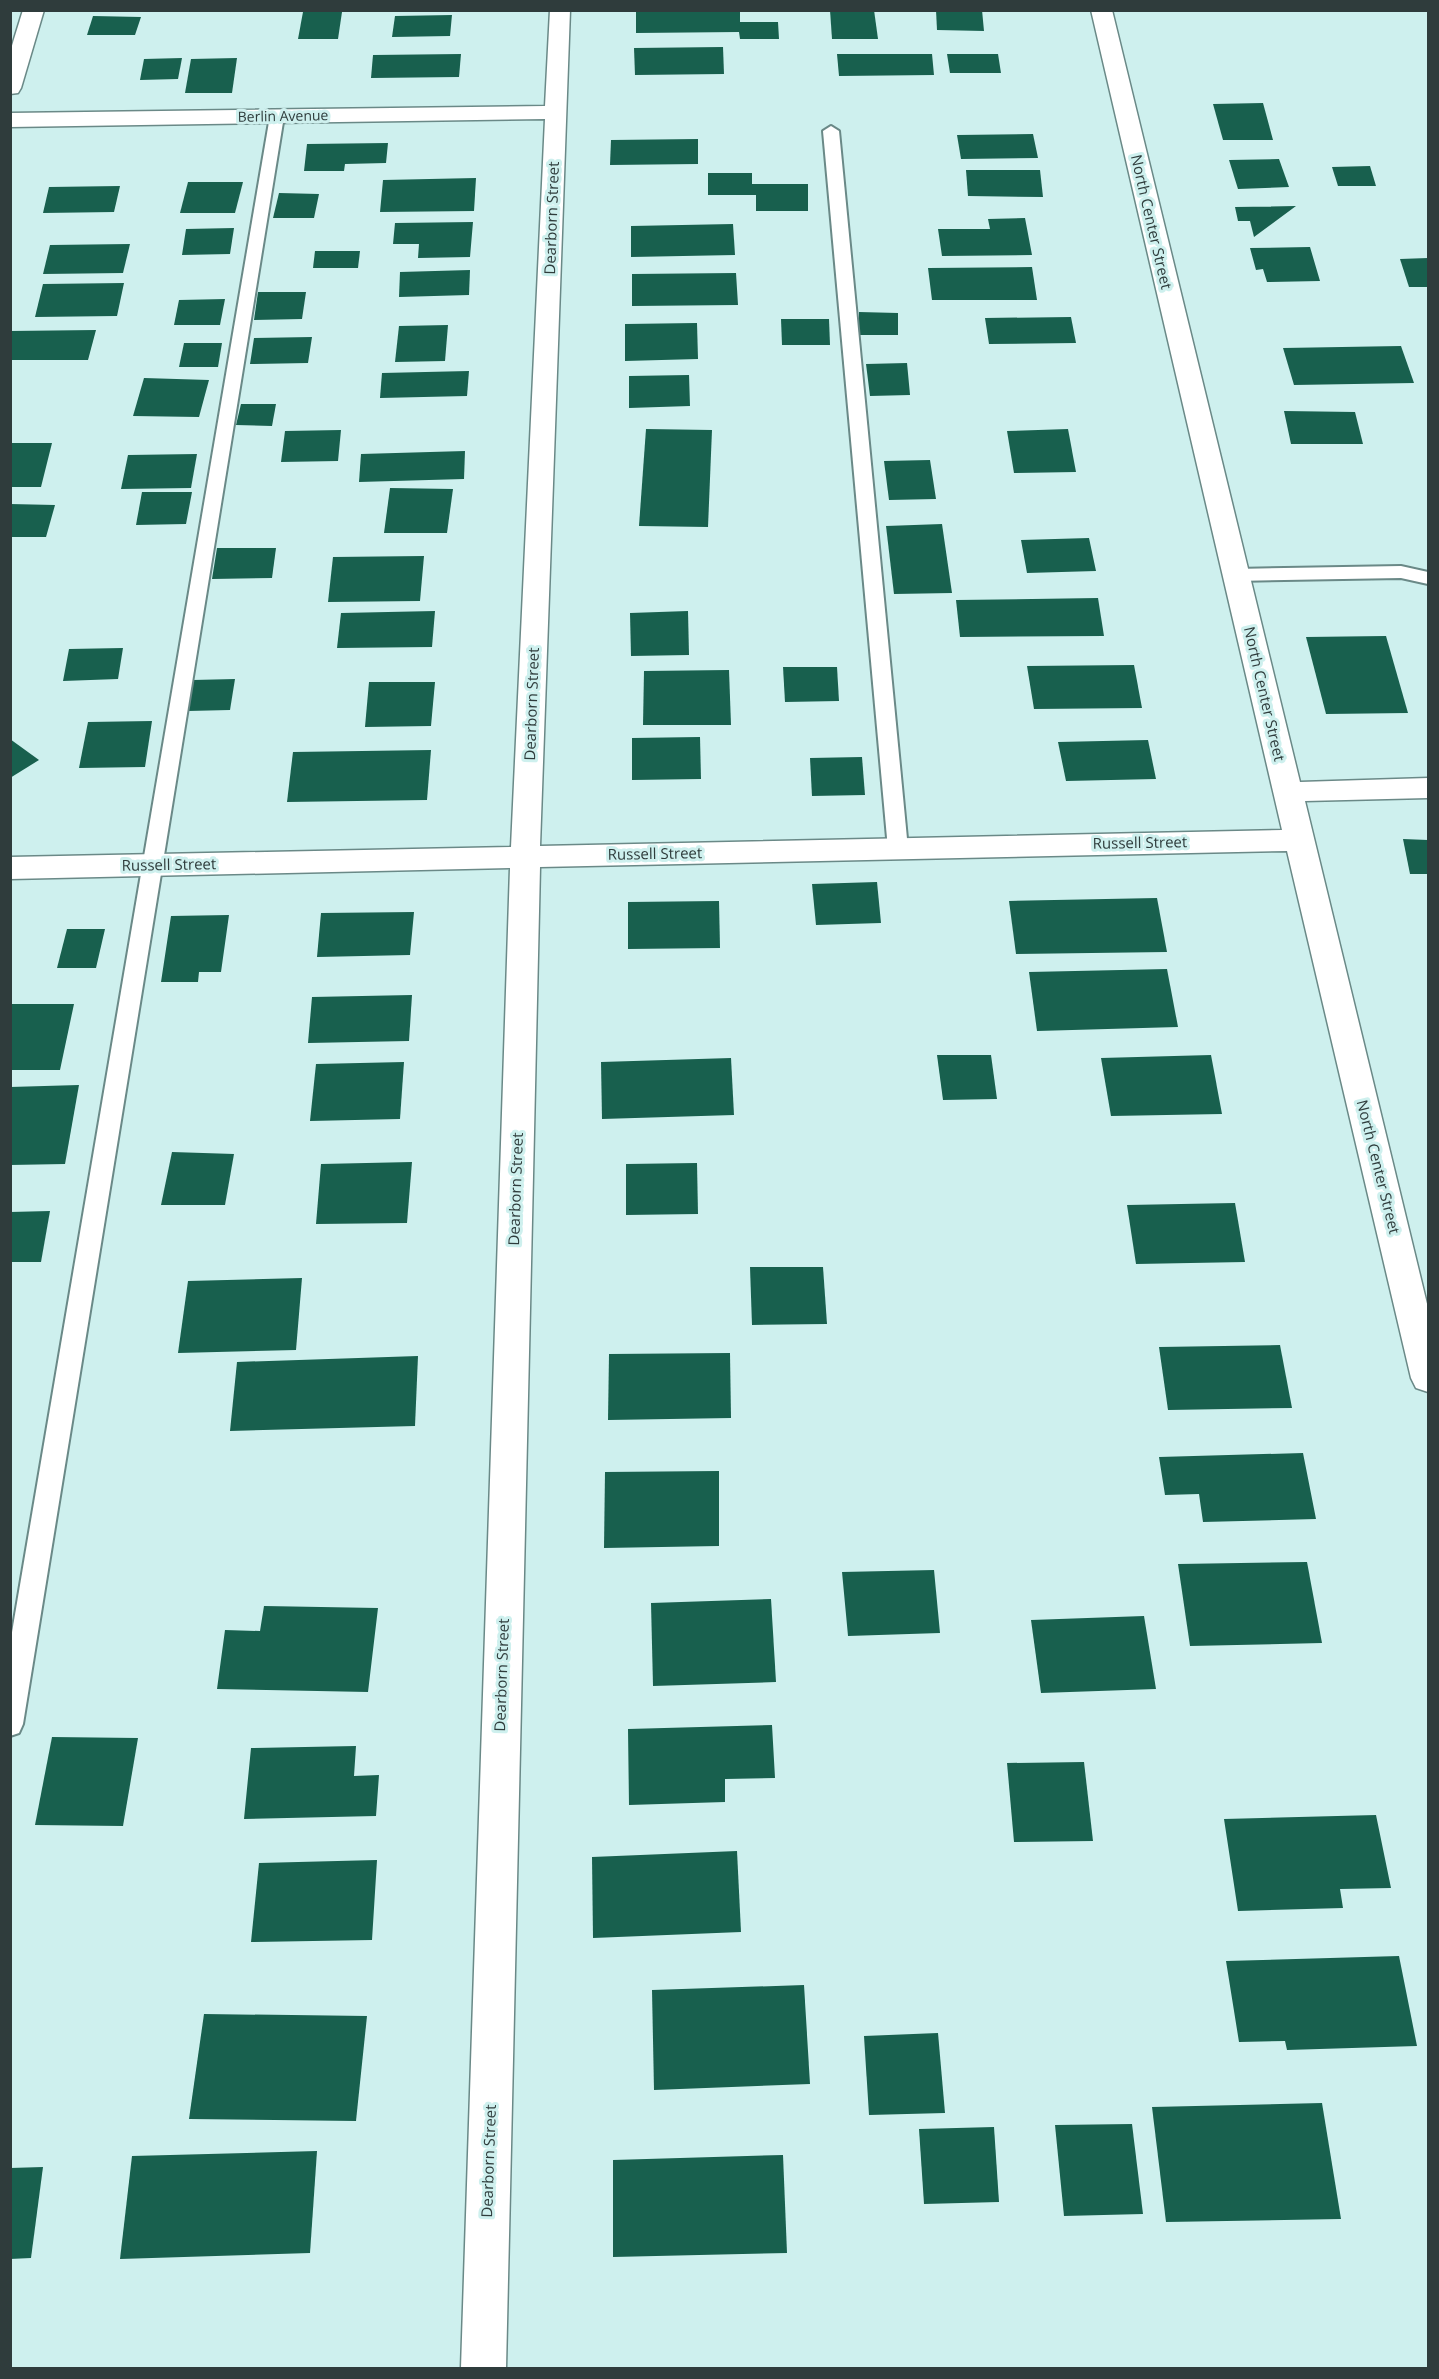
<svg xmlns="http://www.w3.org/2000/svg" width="1439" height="2379" font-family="'Open Sans',sans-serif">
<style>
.building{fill:#18604e}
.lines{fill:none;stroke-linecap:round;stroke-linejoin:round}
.service-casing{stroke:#6a8987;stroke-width:4}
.minor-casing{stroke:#6a8987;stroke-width:3}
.service{fill:#fff;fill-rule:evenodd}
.minor{fill:#fff;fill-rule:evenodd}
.labels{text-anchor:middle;stroke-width:6;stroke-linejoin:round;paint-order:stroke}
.far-street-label{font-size:14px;fill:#2f3c3c;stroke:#cef0ee}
.street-label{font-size:15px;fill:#2f3c3c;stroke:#cef0ee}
</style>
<rect width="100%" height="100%" fill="#cef0ee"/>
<g class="building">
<path d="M636 10H740V22H778L779 39H740L739 32 636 33Z"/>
<path d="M830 10H874L878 39H832Z"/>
<path d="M936 10H982L984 31 937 30Z"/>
<path d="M303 12H342L338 39H298Z"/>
<path d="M452 15 450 36 392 37 395 16Z"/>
<path d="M93 16 141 17 135 35H87Z"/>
<path d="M723 47 724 74 635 75 634 48Z"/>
<path d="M461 54 459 77 371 78 373 55Z"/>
<path d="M837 54H932L934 75 839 76Z"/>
<path d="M947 54H998L1001 73H950Z"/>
<path d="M182 58 178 79 140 80 144 59Z"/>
<path d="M237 58 232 93H185L191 59Z"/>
<path d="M1263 103 1273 140H1223L1213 104Z"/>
<path d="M1033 134 1038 158 961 159 957 135Z"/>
<path d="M698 139V164L610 165 611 140Z"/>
<path d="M388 143 386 163 345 164 344 171H304L307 144Z"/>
<path d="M1279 159 1289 187 1238 189 1229 160Z"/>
<path d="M1370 166 1376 186H1338L1332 167Z"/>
<path d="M966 170H1040L1043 197 968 196Z"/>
<path d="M708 173H752V184H808V211H756V195H708Z"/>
<path d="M476 178 474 211 380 212 383 180Z"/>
<path d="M188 182H243L235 213H180Z"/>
<path d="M120 186 114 212 43 213 49 187Z"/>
<path d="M279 193 319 194 314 218H273Z"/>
<path d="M1296 206 1254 237 1250 221H1238L1235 207Z"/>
<path d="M1025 218 1032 255 942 256 938 229H990L988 219Z"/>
<path d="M473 222 470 257 418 258 419 244H393L395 223Z"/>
<path d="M733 224 735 255 631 257V226Z"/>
<path d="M234 228 230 254 182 255 186 229Z"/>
<path d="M130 244 123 273 43 274 50 245Z"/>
<path d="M1310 247 1320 281 1267 282 1263 269 1256 270 1250 248Z"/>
<path d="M315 251H360L358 268H313Z"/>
<path d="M1428 258V287H1409L1400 259Z"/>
<path d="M1032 267 1037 300H932L928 268Z"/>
<path d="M470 270 469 295 399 297 400 272Z"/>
<path d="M736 273 738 305 632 306V274Z"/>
<path d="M124 283 117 316 35 317 43 284Z"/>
<path d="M258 292H306L302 319 254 320Z"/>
<path d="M225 299 220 325H174L179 300Z"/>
<path d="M859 312 898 313V335H859Z"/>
<path d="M1071 317 1076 343 989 344 985 318Z"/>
<path d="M781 319H829L830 345H782Z"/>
<path d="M697 323 698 359 625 361V324Z"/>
<path d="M448 325 445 361 395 362 399 326Z"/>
<path d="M96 330 88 360H10V331Z"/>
<path d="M312 337 308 363 250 364 254 338Z"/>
<path d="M184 343H222L218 367H179Z"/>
<path d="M1401 346 1414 383 1294 385 1283 348Z"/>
<path d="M907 363 910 395 870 396 866 364Z"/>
<path d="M469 371 467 396 380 398 382 373Z"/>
<path d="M689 375 690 406 629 408V376Z"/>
<path d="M144 378 209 380 199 417 133 416Z"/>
<path d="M241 404H276L272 426 236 425Z"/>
<path d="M1284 411 1355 412 1363 444H1291Z"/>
<path d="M646 429 712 430 708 527 639 526Z"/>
<path d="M1068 429 1076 472 1014 473 1007 431Z"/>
<path d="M341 430 338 461 281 462 285 431Z"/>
<path d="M10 443H52L41 487H10Z"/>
<path d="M465 451 464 479 359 482 361 454Z"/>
<path d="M197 454 191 488 121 489 128 455Z"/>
<path d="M930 460 936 499 889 500 884 461Z"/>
<path d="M390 488 453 489 447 533H384Z"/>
<path d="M142 492H192L186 524 136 525Z"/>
<path d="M10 504 55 505 46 537H10Z"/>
<path d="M942 524 952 593 894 594 886 526Z"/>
<path d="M1089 538 1096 571 1027 573 1021 540Z"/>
<path d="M217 548H276L272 578 212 579Z"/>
<path d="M424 556 420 601 328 602 333 557Z"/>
<path d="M1098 598 1104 636 960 637 956 600Z"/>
<path d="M435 611 432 647 337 648 341 613Z"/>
<path d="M688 611 689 655 631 656 630 613Z"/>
<path d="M1386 636 1408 713 1326 714 1306 637Z"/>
<path d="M123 648 118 679 63 681 69 649Z"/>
<path d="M1134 665 1142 708 1034 709 1027 666Z"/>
<path d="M783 667H837L839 701 785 702Z"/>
<path d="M729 670 731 725H643L644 671Z"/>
<path d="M235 679 230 710 188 711 193 680Z"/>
<path d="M369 682H435L431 726 365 727Z"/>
<path d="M152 721 145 767 79 768 88 722Z"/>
<path d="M700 737 701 779 632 780V738Z"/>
<path d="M10 739 39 760 10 778Z"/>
<path d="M1148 740 1156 779 1066 781 1058 742Z"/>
<path d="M431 750 427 800 287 802 293 752Z"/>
<path d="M862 757 865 795 812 796 810 758Z"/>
<path d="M1403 839 1428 840V874H1410Z"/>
<path d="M877 882 881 923 816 925 812 884Z"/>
<path d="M1157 898 1167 952 1016 954 1009 901Z"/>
<path d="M719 901 720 948 628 949V902Z"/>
<path d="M414 912 410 955 317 957 321 913Z"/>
<path d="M229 915 221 972H199L198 982H161L171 916Z"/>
<path d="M67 929H105L96 968H57Z"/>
<path d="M1167 969 1178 1027 1037 1031 1029 972Z"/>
<path d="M412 995 409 1041 308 1043 312 997Z"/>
<path d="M10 1004H74L60 1070H10Z"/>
<path d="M937 1055H991L997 1099 943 1100Z"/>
<path d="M1211 1055 1222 1114 1111 1116 1101 1058Z"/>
<path d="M731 1058 734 1115 602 1119 601 1062Z"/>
<path d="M404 1062 400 1119 310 1121 316 1064Z"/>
<path d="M79 1085 65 1164 10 1165V1087Z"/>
<path d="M172 1152 234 1154 225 1205H161Z"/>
<path d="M412 1162 407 1223 316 1224 321 1164Z"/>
<path d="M697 1163 698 1214 626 1215V1164Z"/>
<path d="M1235 1203 1245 1262 1136 1264 1127 1205Z"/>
<path d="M50 1211 41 1262H10V1212Z"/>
<path d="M750 1267H823L827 1324 752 1325Z"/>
<path d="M302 1278 296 1350 178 1353 188 1281Z"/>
<path d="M1280 1345 1292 1408 1168 1410 1159 1347Z"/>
<path d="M730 1353 731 1418 608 1420 609 1354Z"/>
<path d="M418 1356 415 1426 230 1431 237 1362Z"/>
<path d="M1303 1453 1316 1519 1203 1522 1199 1494 1165 1495 1159 1457Z"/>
<path d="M719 1471V1546L604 1548 605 1472Z"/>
<path d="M1307 1562 1322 1643 1190 1646 1178 1564Z"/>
<path d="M934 1570 940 1633 848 1636 842 1572Z"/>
<path d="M771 1599 776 1682 653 1686 651 1603Z"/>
<path d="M264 1606 378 1608 368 1692 217 1689 225 1630 260 1631Z"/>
<path d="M1144 1616 1156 1689 1041 1693 1031 1620Z"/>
<path d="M772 1725 775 1778 725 1779V1802L629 1805 628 1729Z"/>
<path d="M52 1737 138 1738 123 1826 35 1825Z"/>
<path d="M356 1746 354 1776 379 1775 376 1816 244 1819 251 1748Z"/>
<path d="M1084 1762 1093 1841 1014 1842 1007 1763Z"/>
<path d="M1376 1815 1391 1888 1340 1889 1343 1908 1238 1911 1224 1819Z"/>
<path d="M737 1851 741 1932 593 1938 592 1857Z"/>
<path d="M377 1860 372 1940 251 1942 259 1863Z"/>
<path d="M1399 1956 1417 2046 1287 2050 1285 2041 1239 2042 1226 1961Z"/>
<path d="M804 1985 810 2084 654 2090 652 1990Z"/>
<path d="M204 2014 367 2016 356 2121 189 2119Z"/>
<path d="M938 2033 945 2113 869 2115 864 2036Z"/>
<path d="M1322 2103 1341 2219 1166 2222 1152 2107Z"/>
<path d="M1132 2124 1143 2214 1064 2216 1055 2125Z"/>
<path d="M994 2127 999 2202 924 2204 919 2129Z"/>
<path d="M317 2151 310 2253 120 2259 132 2156Z"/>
<path d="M783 2155 787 2253 613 2257V2160Z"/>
<path d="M43 2167 31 2258 10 2259V2168Z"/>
</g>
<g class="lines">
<defs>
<g id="service">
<path d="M277 112 284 116 23 1724 19 1733 10 1736V1644L270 116Z"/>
<path d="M831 126 839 131 908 849 905 854 898 856 891 854 888 849 823 131Z"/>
<path d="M1401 566 1428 572V584L1401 578 1235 581 1229 579 1226 575 1229 571 1235 569Z"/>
</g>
<g id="minor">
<path d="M23 10H44L21 88 18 93 10 94V52Z"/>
<path d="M550 10H570L540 846 1282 830 1091 10H1112L1300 782 1428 778V798L1305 801 1428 1308V1392L1416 1388 1411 1378 1287 851 540 867 506 2368H461L510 868 10 879V857L511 847 545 119 10 127V113L545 106Z"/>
</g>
</defs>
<use href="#service" class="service-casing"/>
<use href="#minor" class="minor-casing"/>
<use href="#service" class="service"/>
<use href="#minor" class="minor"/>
</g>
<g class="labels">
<g class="far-street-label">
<text transform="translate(283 116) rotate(-1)" y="5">Berlin Avenue</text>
</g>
<g class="street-label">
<text transform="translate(552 218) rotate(-88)" y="5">Dearborn Street</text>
<text transform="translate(1151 222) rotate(77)" y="5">North Center Street</text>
<text transform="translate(1264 694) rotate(77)" y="5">North Center Street</text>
<text transform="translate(532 704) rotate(-88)" y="5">Dearborn Street</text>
<text transform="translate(1140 843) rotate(-1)" y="5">Russell Street</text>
<text transform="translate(655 854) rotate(-1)" y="5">Russell Street</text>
<text transform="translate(169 865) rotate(-1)" y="5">Russell Street</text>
<text transform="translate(1378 1167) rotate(76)" y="5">North Center Street</text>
<text transform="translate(516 1189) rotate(-88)" y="5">Dearborn Street</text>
<text transform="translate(502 1675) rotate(-88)" y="5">Dearborn Street</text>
<text transform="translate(489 2161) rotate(-88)" y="5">Dearborn Street</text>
</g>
</g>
<rect width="1439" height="2379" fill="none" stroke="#2f3c3c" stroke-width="24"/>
</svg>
